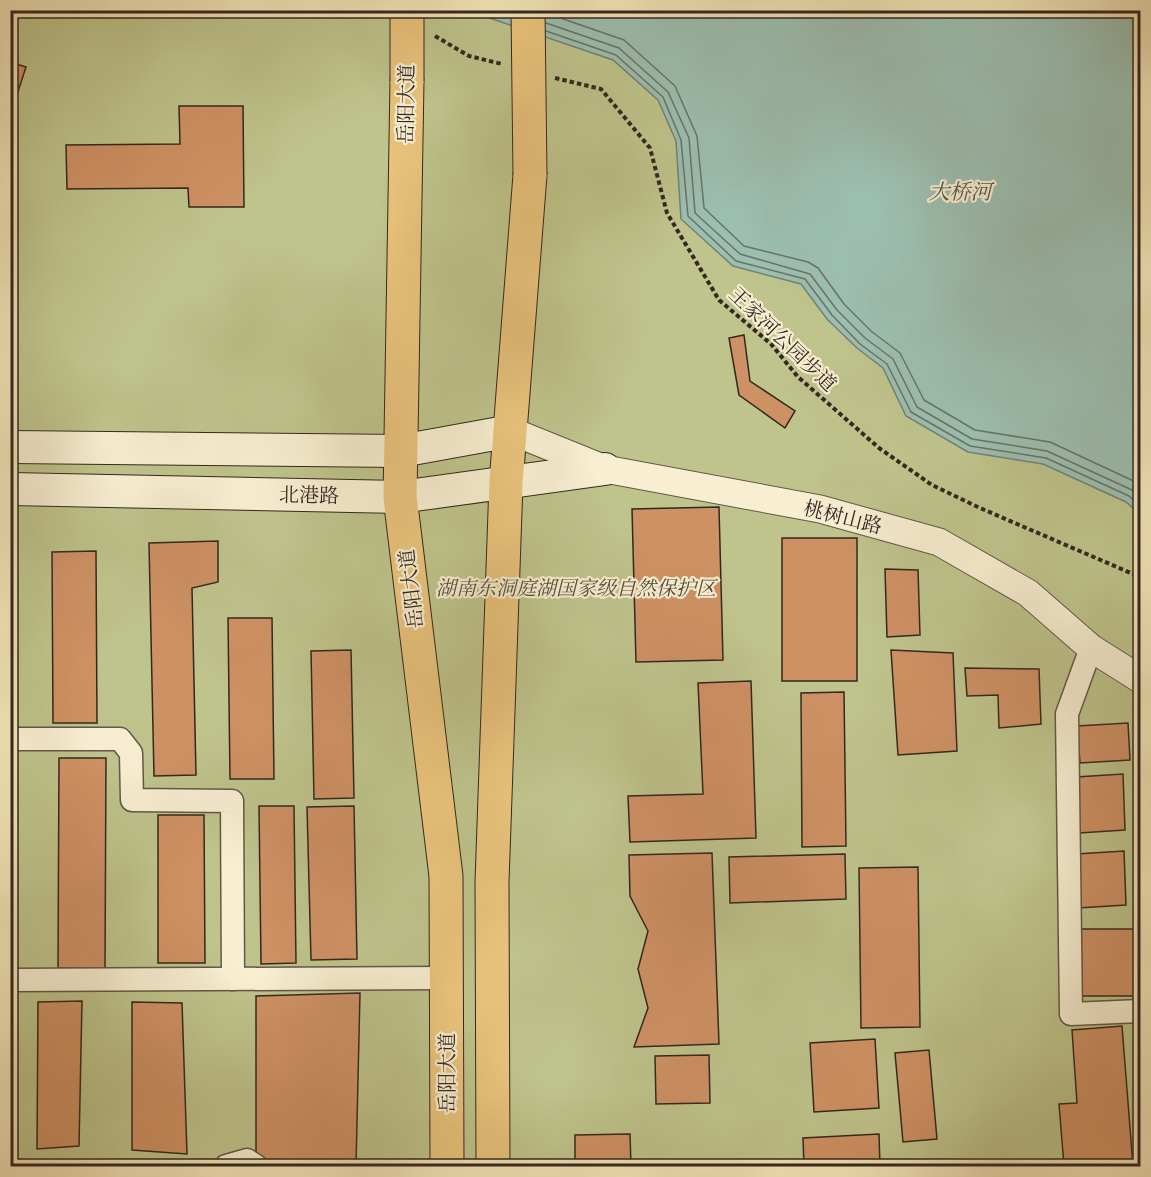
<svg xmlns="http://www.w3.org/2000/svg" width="1151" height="1177" font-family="Cardo,'Noto Serif SC',serif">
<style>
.green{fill:#bfc48c;stroke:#797656;stroke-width:1.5}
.water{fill:#9cbfb1;stroke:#728277;stroke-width:1.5}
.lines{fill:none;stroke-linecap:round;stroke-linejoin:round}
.shore{stroke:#687369;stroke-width:1.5}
.building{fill:#ce9164;stroke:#332721;stroke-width:1.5}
.minor-casing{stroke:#635747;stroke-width:25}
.tertiary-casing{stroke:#635747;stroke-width:29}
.secondary-casing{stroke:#332721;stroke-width:34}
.primary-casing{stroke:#332721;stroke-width:35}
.path{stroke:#332721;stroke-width:4;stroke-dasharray:4.5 3;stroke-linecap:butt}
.minor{stroke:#f8efd2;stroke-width:22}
.tertiary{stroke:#f8efd2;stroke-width:27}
.secondary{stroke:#f8efd2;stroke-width:32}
.primary{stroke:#eac37c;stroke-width:33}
.primary-bridge-casing{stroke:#332721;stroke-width:35;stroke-linecap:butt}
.primary-bridge{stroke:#eac37c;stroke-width:33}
.labels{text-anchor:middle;stroke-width:4.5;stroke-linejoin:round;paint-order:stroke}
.street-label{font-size:20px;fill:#332721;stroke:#f8efd2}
.park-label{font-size:20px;font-style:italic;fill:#564e3c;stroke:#f8efd2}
.water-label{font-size:21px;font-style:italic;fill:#52554c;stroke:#f8efd2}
</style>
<rect width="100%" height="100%" fill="#f4e6b9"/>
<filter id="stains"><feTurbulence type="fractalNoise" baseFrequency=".00333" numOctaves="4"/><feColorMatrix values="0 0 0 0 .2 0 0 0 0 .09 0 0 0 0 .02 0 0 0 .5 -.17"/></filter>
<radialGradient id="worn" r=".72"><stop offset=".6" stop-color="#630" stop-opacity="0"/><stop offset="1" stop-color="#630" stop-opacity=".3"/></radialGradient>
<path class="green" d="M10 11H1140V1166H11Z"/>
<path class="water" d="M469 11H1140V514L1126 502 1043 464 968 452 906 416 883 368 857 348 827 319 801 284 733 266 681 219 676 141 658 100 613 60Z"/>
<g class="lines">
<g class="shore">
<path d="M546 13 624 40 675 86 697 136 704 208 744 246 808 262 818 268 844 304 871 331 900 353 924 400 975 430 1050 442 1140 484"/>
<path d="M546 23 619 48 668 92 689 138 695 213 740 254 810 274 837 310 865 338 893 359 917 407 972 439 1047 451 1132 490 1140 496"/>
<path d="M546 31 616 55 663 97 681 140 688 216 736 261 805 279 832 315 860 344 887 364 911 412 970 446 1046 458 1129 496 1140 506"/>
</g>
</g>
<g class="building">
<path d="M10 62 26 67 10 116Z"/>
<path d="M179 106H243L244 207H189L188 188 67 189 66 145 180 144Z"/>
<path d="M744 335 750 381 795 411 785 428 739 395 729 338Z"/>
<path d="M719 507 723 660 636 662 632 509Z"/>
<rect x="782" y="538" width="75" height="143"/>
<path d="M218 541V582L192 588 196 775 154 776 149 543Z"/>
<path d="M96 551 97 723H53L52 552Z"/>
<path d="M885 569 918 570 920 635 887 637Z"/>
<path d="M228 618H272L274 779H230Z"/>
<path d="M351 650 354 798 314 799 311 651Z"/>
<path d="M891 650 953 653 957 751 898 755Z"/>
<path d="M965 668 1039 669 1041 724 999 728 998 695 967 696Z"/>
<path d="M751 681 756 838 630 842 628 796 703 794 698 683Z"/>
<path d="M844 692 846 846 802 847 801 693Z"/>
<path d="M1128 723 1130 760 1080 763 1077 726Z"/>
<path d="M59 758H106L105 969 58 968Z"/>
<path d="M1123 774 1125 830 1079 833 1076 777Z"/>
<path d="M1135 795H1140V859Z"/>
<path d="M259 806H294L296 963 261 964Z"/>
<path d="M354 806 357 959 311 960 307 807Z"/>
<path d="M158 815H204L205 963H158Z"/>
<path d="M1124 851 1126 905 1078 908 1076 854Z"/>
<path d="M712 853 719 1044 634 1047 648 1008 638 969 648 931 630 896 629 855Z"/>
<path d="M845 854 846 899 730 903 729 857Z"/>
<path d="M918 867 920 1027 861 1028 859 868Z"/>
<path d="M1081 929H1134V996H1082Z"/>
<path d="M360 993 356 1166H270L256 1153V996Z"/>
<path d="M82 1001 79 1146 37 1149 38 1002Z"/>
<path d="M132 1002 182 1003 187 1154 132 1150Z"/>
<path d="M1122 1026 1133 1166H1064L1059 1104 1077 1103 1072 1030Z"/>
<path d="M875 1039 879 1108 814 1112 810 1043Z"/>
<path d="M929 1050 937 1139 903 1142 895 1053Z"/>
<path d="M709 1055 710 1103 656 1104 655 1056Z"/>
<path d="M630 1134 631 1166H575V1135Z"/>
<path d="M879 1134 880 1166H804L803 1138Z"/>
</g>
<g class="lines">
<defs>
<g id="minor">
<path d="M1091 648 1067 714 1071 1014 1140 1011"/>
<path d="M10 739H120L131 753 132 800 232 801 233 979"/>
<path d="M10 980 446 978"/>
<path d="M226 1166 247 1160 256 1166"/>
</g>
<path id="tertiary" d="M511 431 605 469 820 509 939 542 1028 593 1091 648 1140 679"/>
<g id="secondary">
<path d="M10 447 401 451 511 431"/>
<path d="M10 489 400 497 605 469"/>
</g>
<g id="primary">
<path d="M407 81 400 497 446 876 447 1166"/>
<path d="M493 1166 492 882 506 483 530 175"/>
</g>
</defs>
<use href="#minor" class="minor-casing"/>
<use href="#tertiary" class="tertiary-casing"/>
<use href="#secondary" class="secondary-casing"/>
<use href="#primary" class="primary-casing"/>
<g class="path">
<path d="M435 36 469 56 502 64"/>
<path d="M555 78 601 89 650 148 667 213 719 300 771 344 798 377 879 448 932 485 980 508 1140 577"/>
</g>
<use href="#minor" class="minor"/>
<use href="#tertiary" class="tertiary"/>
<use href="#secondary" class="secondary"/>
<use href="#primary" class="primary"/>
<defs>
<g id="primary-bridge">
<path d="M528 10 530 175"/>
<path d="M407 81V10"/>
</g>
</defs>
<use href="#primary-bridge" class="primary-bridge-casing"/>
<use href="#primary-bridge" class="primary-bridge"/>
</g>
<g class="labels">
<g class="street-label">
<text transform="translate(406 104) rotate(-89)" y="7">岳阳大道</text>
<text transform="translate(783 339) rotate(44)" y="7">王家河公园步道</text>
<text transform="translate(309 495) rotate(1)" y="7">北港路</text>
<text transform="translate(843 517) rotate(14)" y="7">桃树山路</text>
<text transform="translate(411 589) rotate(-97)" y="7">岳阳大道</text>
<text transform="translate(447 1073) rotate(-90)" y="7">岳阳大道</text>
</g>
<g class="park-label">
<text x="576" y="595">湖南东洞庭湖国家级自然保护区</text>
</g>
<g class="water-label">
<text x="960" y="199">大桥河</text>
</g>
</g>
<rect width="1151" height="1177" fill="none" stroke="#f4e6b9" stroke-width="36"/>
<rect x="12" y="12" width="1127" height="1153" fill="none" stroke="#332721" stroke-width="3"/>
<rect x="18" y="18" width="1115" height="1141" fill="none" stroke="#332721" stroke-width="1.5"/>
<rect width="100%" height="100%" filter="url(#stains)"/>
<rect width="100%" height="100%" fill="url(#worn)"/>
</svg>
